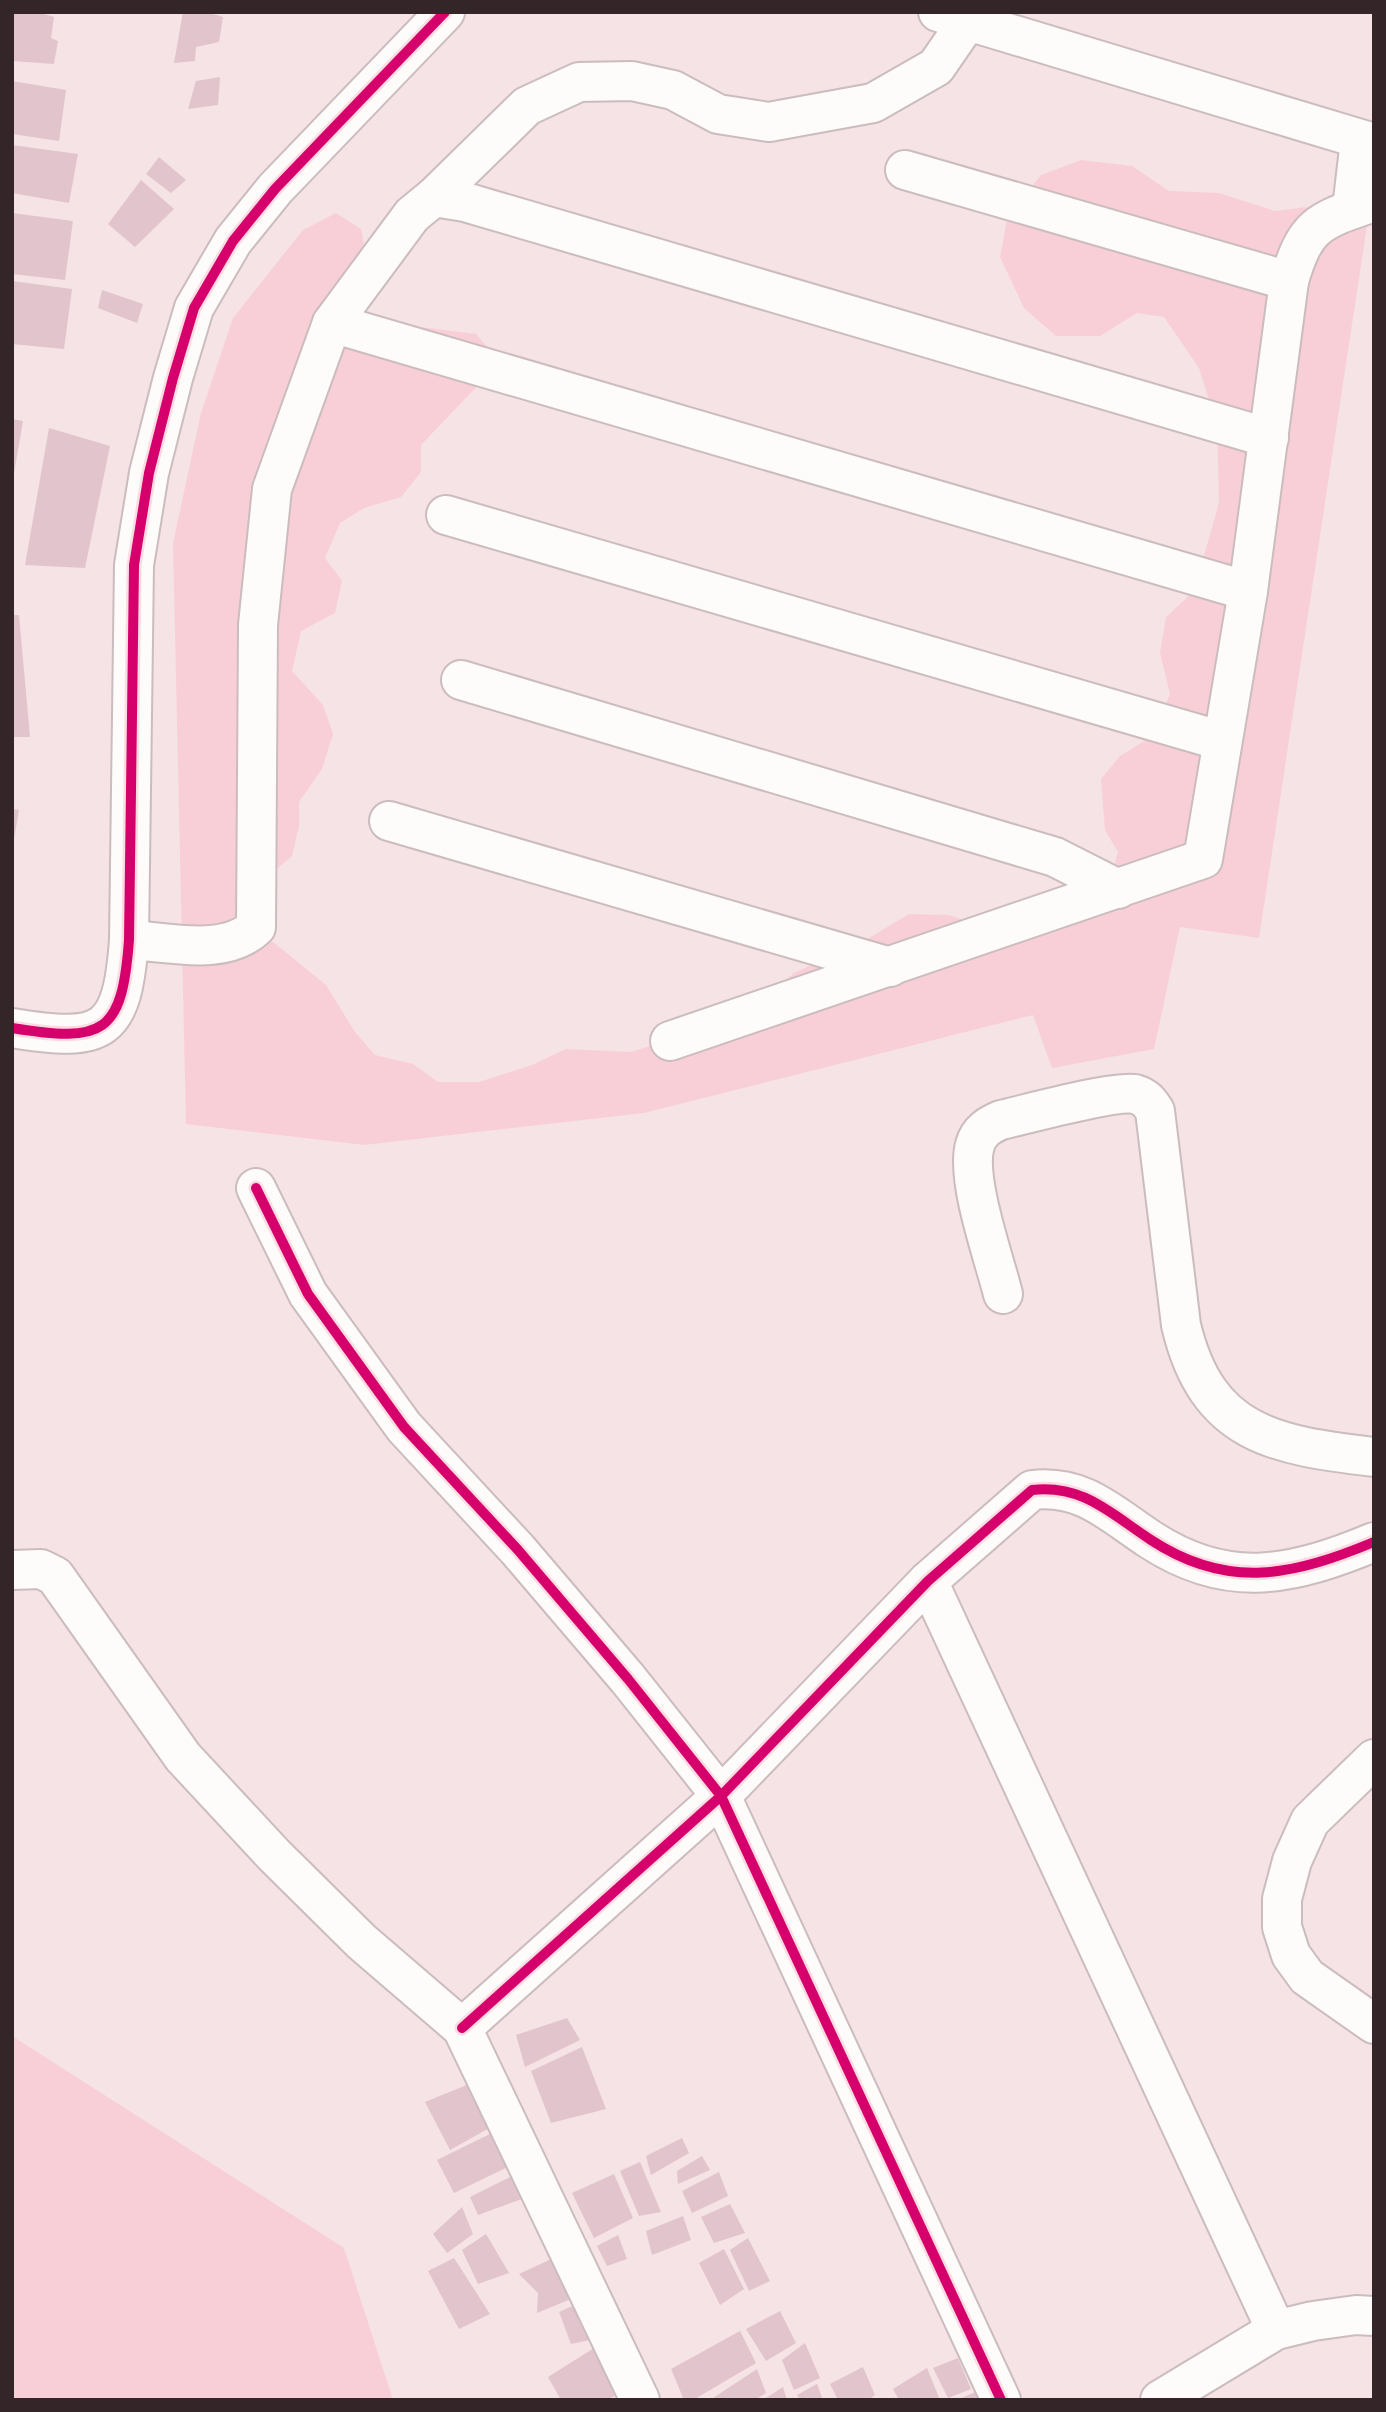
<svg xmlns="http://www.w3.org/2000/svg" width="1386" height="2412" font-family="Figtree,sans-serif">
<style>
.green{fill:#f9cfd7}
.building{fill:#e2c5cc}
.lines{fill:none;stroke-linecap:round;stroke-linejoin:round}
.minor-casing{stroke:#cbbcbe;stroke-width:42}
.minor{stroke:#fefbfb;stroke-width:38}
.cycleway-casing{stroke:#fcdce1;stroke-width:15}
.cycleway{stroke:#d6006c;stroke-width:10}
</style>
<rect width="100%" height="100%" fill="#f5e3e6"/>
<g class="green">
<path d="M1081 160 1132 166 1169 191 1219 193 1275 211 1371 199 1259 938 1180 927 1154 1049 1052 1068 1033 1015 644 1113 364 1145 186 1124 173 543 201 413 233 318 303 230 336 213 361 229 369 272 362 308 378 328 420 327 476 334 490 350 483 380 421 445V472L401 497 364 508 340 523 325 558 342 581 335 613 301 631 292 671 323 705 333 734 322 769 299 802V826L292 856 263 881 267 937 326 985 355 1032 375 1055 413 1064 438 1082H479L532 1065 566 1049 631 1052 744 1015 794 973 864 941 909 914 948 915 981 925 1107 890 1118 852 1105 830 1101 779 1120 756 1154 735 1170 694 1160 653 1166 617 1194 591 1219 503 1217 426 1199 368 1164 317 1137 313 1100 336H1056L1024 308 1000 257 1008 215 1041 175Z"/>
<path d="M12 2036 344 2248 393 2400H12Z"/>
</g>
<g class="building">
<path d="M12 12H38L54 17 51 38 58 41 54 64 12 61Z"/>
<path d="M183 12H206L223 17 219 42 196 47 195 61 174 63Z"/>
<path d="M220 77 218 105 188 109 196 81Z"/>
<path d="M12 81 66 90 59 141 12 134Z"/>
<path d="M12 145 78 154 69 203 12 193Z"/>
<path d="M159 157 186 180 171 193 146 174Z"/>
<path d="M141 180 174 209 135 247 108 224Z"/>
<path d="M12 213 73 221 65 280 12 274Z"/>
<path d="M12 281 72 289 64 349 12 344Z"/>
<path d="M102 290 143 304 137 323 98 308Z"/>
<path d="M12 419 23 421 14 473H12Z"/>
<path d="M49 428 110 446 85 568 25 565Z"/>
<path d="M12 615H19L30 737H12Z"/>
<path d="M12 809 19 810 14 839H12Z"/>
<path d="M567 2018 580 2040 525 2067 516 2035Z"/>
<path d="M582 2047 606 2109 551 2123 531 2071Z"/>
<path d="M474 2082 493 2126 450 2150 425 2102Z"/>
<path d="M496 2131 510 2166 454 2193 437 2160Z"/>
<path d="M682 2138 689 2153 651 2175 646 2156Z"/>
<path d="M702 2156 710 2170 678 2184 677 2171Z"/>
<path d="M640 2162 661 2212 639 2216 620 2171Z"/>
<path d="M719 2172 728 2196 692 2213 682 2191Z"/>
<path d="M614 2174 633 2218 594 2238 572 2193Z"/>
<path d="M514 2175 522 2199 478 2215 470 2197Z"/>
<path d="M730 2204 745 2233 714 2243 701 2217Z"/>
<path d="M462 2207 473 2234 447 2253 433 2234Z"/>
<path d="M683 2216 691 2240 652 2255 646 2231Z"/>
<path d="M486 2234 509 2273 478 2284 462 2250Z"/>
<path d="M618 2235 627 2259 607 2266 597 2246Z"/>
<path d="M748 2238 770 2281 749 2291 730 2250Z"/>
<path d="M724 2249 744 2289 720 2305 699 2263Z"/>
<path d="M562 2254 578 2296 537 2313 538 2293 519 2274Z"/>
<path d="M454 2258 490 2314 459 2329 428 2271Z"/>
<path d="M577 2304 590 2340 571 2344 559 2312Z"/>
<path d="M780 2311 796 2343 766 2361 746 2329Z"/>
<path d="M740 2331 756 2363 693 2400H684L671 2369Z"/>
<path d="M805 2343 820 2378 794 2390 782 2360Z"/>
<path d="M594 2348 615 2396 606 2400H561L548 2377Z"/>
<path d="M958 2358 971 2389 948 2398 933 2368Z"/>
<path d="M863 2367 875 2395 868 2400H838L830 2384Z"/>
<path d="M927 2368 940 2400H899L893 2389Z"/>
<path d="M757 2369 766 2393 755 2400H710Z"/>
<path d="M817 2384 823 2400H800L797 2395Z"/>
<path d="M783 2387 787 2400H763Z"/>
<path d="M980 2390 984 2400H957Z"/>
</g>
<g class="lines">
<defs>
<g id="minor">
<path d="M938 12 1374 143"/>
<path d="M905 170 1289 281"/>
<path d="M434 197 527 106 579 82 632 81 673 90 718 114 769 122 873 103 936 67 967 22"/>
<path d="M1352 209 1360 140"/>
<path d="M446 515 1222 741"/>
<path d="M1248 591 332 323 412 215 434 197 465 202 1269 438"/>
<path d="M461 680 1055 857 1118 889"/>
<path d="M389 821 890 967"/>
<path d="M129 940C169 942 225 957 256 927L258 625 272 489 332 323"/>
<path d="M12 1028C104 1043 122 1034 129 940L134 565 149 473 173 378 194 308 233 241 275 189 445 12"/>
<path d="M670 1041 1203 859 1248 591 1289 281C1306 223 1319 221 1374 202"/>
<path d="M256 1188 308 1294 404 1427 518 1550 628 1679 721 1796 1001 2400"/>
<path d="M1003 1294C994 1258 965 1178 975 1145 979 1131 989 1125 1001 1120 1027 1114 1115 1090 1135 1094 1146 1097 1150 1103 1155 1111L1181 1325C1207 1435 1274 1445 1374 1457"/>
<path d="M12 1570 41 1569 55 1576 183 1757 274 1855 362 1942 462 2028 640 2400"/>
<path d="M928 1581 1276 2330"/>
<path d="M1374 1759 1310 1821 1292 1861 1282 1899V1927L1291 1955 1307 1977 1374 2024"/>
<path d="M462 2028 721 1796 928 1581 1032 1490C1083 1484 1111 1514 1151 1540 1229 1591 1294 1575 1374 1542"/>
<path d="M1160 2400 1276 2330 1313 2321 1356 2315 1374 2316"/>
</g>
</defs>
<use href="#minor" class="minor-casing"/>
<use href="#minor" class="minor"/>
<defs>
<g id="cycleway">
<path d="M12 1028C104 1043 122 1034 129 940L134 565 149 473 173 378 194 308 233 241 275 189 445 12"/>
<path d="M256 1188 308 1294 404 1427 518 1550 628 1679 721 1796 1001 2400"/>
<path d="M462 2028 721 1796 928 1581 1032 1490C1083 1484 1111 1514 1151 1540 1229 1591 1294 1575 1374 1542"/>
</g>
</defs>
<use href="#cycleway" class="cycleway-casing"/>
<use href="#cycleway" class="cycleway"/>
</g>
<rect width="1386" height="2412" fill="none" stroke="#342528" stroke-width="28"/>
</svg>
